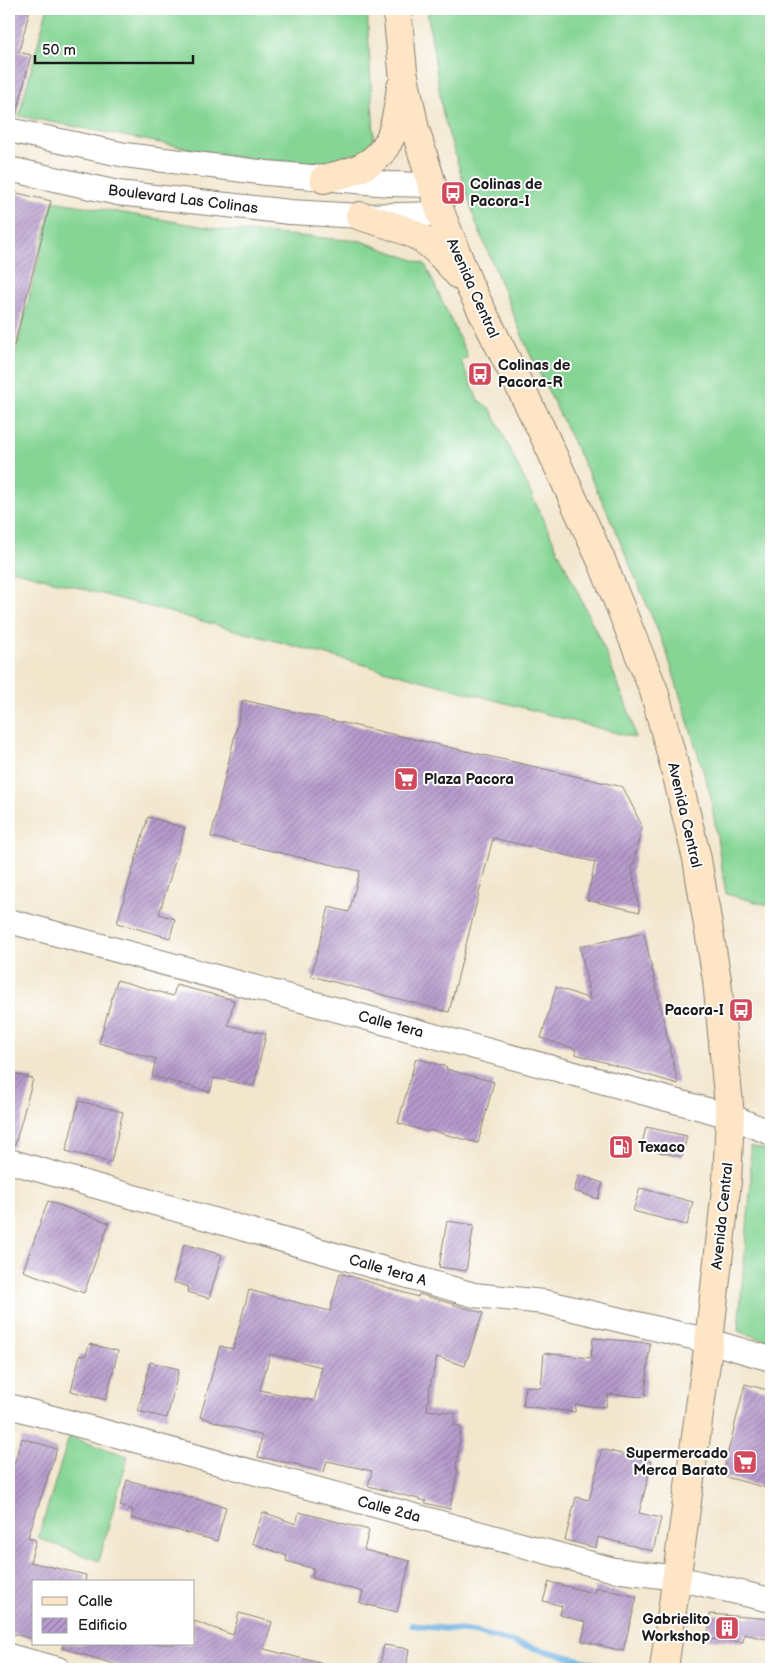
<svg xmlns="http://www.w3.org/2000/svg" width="780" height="1678" font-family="'Balsamiq Sans',sans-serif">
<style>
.grass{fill:#86d595;stroke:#517858}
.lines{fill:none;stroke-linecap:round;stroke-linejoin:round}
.stream{stroke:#6bb0e1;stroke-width:6}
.building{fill:url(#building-hatch);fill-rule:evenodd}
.street-casing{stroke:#878174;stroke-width:26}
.secondary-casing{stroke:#878174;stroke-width:30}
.street{stroke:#fff;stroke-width:24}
.secondary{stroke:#fde5c5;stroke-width:28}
.labels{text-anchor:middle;stroke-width:4;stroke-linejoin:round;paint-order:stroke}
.poi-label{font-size:15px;font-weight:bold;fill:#1c1c1c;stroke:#fff;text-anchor:start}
.street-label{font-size:15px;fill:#1c1c1c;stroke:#fff}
</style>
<defs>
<pattern id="building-hatch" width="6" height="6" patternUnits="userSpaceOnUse" patternTransform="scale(1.25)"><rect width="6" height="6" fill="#b69acc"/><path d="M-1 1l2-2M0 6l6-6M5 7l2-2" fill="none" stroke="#937da5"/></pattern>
</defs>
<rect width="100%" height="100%" fill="#fff"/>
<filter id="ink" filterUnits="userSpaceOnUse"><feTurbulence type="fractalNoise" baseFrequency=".02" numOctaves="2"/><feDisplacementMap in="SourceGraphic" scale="10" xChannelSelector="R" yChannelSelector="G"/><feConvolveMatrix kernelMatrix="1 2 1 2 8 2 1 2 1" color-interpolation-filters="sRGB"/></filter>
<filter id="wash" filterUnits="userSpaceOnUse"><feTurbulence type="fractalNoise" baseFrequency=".0096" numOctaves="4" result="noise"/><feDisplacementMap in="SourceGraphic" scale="20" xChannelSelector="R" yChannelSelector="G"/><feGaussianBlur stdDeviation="1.12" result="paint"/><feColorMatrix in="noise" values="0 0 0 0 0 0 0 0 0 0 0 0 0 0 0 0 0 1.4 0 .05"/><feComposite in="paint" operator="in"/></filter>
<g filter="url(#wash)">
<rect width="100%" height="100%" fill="#f2e6cd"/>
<g class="grass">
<path d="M47 9H367L374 138 368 150 348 158 324 163 245 159 19 116Z"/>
<path d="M427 9H771V906L726 894 710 793 666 650 607 511 528 350 476 223 443 115Z"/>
<path d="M53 201 224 230 361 241 425 264 468 357 461 361 478 400 491 409 603 646 632 720 635 738 9 569V379Z"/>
<path d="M750 1146 771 1151V1342L738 1331 751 1182Z"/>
<path d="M69 1437 128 1456 99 1561 38 1538Z"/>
</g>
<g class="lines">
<path class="stream" d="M412 1625 474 1632 599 1665 628 1669"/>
</g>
<g id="blocks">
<g class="building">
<path d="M9 9H30L19 52 31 55 16 117H9Z"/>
<path d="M9 191 51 201 14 346 9 345Z"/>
<path d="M243 700 623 787 642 826 632 870 640 912 587 900 595 862 493 838 449 1012 311 976 329 907 349 912 360 871 211 837Z"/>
<path d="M148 817 185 828 159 914 175 919 170 938 117 923Z"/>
<path d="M644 933 678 1084 576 1054 575 1049 541 1038 556 987 590 999 580 946Z"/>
<path d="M117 980 173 996 176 985 234 1000 228 1025 266 1034 254 1086 214 1078 210 1092 152 1076 156 1059 99 1043Z"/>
<path d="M416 1058 447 1067 446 1069 494 1082 478 1143 429 1130 428 1132 398 1123Z"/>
<path d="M9 1072 33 1079 14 1148 9 1147Z"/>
<path d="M79 1101 123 1112 111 1162 66 1151Z"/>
<path d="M646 1127 687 1136 682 1157 641 1148Z"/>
<path d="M579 1175 603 1183 598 1199 574 1191Z"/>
<path d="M640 1188 693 1202 687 1225 633 1211Z"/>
<path d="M48 1201 109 1223 84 1293 23 1271Z"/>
<path d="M447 1221 474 1225 466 1271 439 1267Z"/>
<path d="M184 1244 222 1255 209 1298 187 1292 189 1287 173 1282Z"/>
<path d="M340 1273 418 1297 419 1294 483 1313 465 1366 437 1357 430 1386 427 1410 455 1413 454 1425 461 1426 456 1469H458L450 1509 425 1503 426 1501 368 1486 372 1471 327 1461 324 1472 300 1466V1465L258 1457 262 1436 200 1417 220 1346 233 1349 249 1290 330 1311ZM270 1354 322 1367 314 1401 260 1390Z"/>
<path d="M593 1338 650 1343 645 1397 608 1394 606 1407 576 1405 575 1412 523 1406 525 1386 541 1388 544 1353 591 1358Z"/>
<path d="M89 1344 118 1351 106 1400 71 1391 80 1355 86 1356Z"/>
<path d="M150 1362 179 1369 167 1418 138 1411Z"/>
<path d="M745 1384 771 1391V1489L722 1476Z"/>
<path d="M22 1438 57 1449 28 1537 36 1540 30 1562 86 1575 85 1582H34V1639L9 1633V1480Z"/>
<path d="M602 1449 652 1462 639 1513 661 1518 653 1551 598 1537 596 1548 565 1540 576 1497 589 1500Z"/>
<path d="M127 1480 226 1507 217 1541 131 1518 133 1510 120 1506Z"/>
<path d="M263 1512 296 1524 299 1512 369 1530 364 1550 410 1561 397 1612 360 1603 363 1592 312 1578 314 1569 286 1561 287 1556 252 1543Z"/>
<path d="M549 1582 594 1593 595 1587 637 1597 623 1651 582 1641 586 1622 560 1615 562 1606 543 1601Z"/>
<path d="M239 1613 272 1622 264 1649 320 1663 319 1669H130L62 1648 63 1644H194V1621L233 1635Z"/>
<path d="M710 1614 771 1619V1640L744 1634 743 1642 708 1639Z"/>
<path d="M384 1645 409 1649 406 1669H379Z"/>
</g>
</g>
</g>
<g filter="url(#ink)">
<use href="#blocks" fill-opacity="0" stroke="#878174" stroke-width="1"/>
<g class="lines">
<defs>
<g id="street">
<path d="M9 130 125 155 267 173 389 184 431 185"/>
<path d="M9 169 118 193 290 212 360 216 441 214"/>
<path d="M9 921 730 1116 771 1133"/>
<path d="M9 1161 474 1295 544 1302 709 1341 771 1359"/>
<path d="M9 1406 614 1570 677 1578 771 1600"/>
<path d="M9 1656 58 1669"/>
</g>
<g id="secondary">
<path d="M397 9 403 71 415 129 441 214 470 287 541 429 602 562 654 691 675 768 697 859 717 980 730 1116 727 1181 709 1341 664 1669"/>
<path d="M324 179C336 175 351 173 362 167 395 150 396 120 401 87"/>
<path d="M360 216C380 222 401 227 419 237 435 246 447 262 459 275"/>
</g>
</defs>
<use href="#street" class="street-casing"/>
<use href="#secondary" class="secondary-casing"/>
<use href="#street" class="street"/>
<use href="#secondary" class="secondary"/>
</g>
</g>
<defs>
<symbol id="bus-square" viewBox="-11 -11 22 22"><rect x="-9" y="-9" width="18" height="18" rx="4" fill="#d1495b" stroke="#fff"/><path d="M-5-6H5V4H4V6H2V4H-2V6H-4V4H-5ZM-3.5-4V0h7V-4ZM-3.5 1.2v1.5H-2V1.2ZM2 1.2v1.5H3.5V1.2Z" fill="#fff"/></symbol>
<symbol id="supermarket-square" viewBox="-11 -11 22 22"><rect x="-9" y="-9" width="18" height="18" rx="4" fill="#d1495b" stroke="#fff"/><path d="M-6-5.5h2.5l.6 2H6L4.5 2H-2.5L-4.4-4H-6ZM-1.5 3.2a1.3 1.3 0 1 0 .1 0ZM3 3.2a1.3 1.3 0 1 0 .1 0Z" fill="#fff"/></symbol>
<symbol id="fuel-square" viewBox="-11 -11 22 22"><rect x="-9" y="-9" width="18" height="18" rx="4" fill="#d1495b" stroke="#fff"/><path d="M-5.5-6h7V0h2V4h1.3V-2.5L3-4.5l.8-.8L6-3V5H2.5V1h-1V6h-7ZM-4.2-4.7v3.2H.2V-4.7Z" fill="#fff"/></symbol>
<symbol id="building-square" viewBox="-11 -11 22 22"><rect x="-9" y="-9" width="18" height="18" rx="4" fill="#d1495b" stroke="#fff"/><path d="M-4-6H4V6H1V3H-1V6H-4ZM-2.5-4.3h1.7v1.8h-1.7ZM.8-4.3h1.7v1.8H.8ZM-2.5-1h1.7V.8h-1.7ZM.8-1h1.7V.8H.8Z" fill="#fff"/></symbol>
</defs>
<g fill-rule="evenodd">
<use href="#bus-square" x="439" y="179" width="28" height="28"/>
<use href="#bus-square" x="466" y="360" width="28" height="28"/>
<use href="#supermarket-square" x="392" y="765" width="28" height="28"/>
<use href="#bus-square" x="727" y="996" width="28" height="28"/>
<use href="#fuel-square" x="607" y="1133" width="28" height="28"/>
<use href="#supermarket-square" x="731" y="1448" width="28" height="28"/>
<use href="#building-square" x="713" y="1614" width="28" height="28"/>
</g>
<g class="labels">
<g class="poi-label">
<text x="470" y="189">Colinas de<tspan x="470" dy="17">Pacora-I</tspan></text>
<text x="498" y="370">Colinas de<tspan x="498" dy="17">Pacora-R</tspan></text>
<text x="424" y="784">Plaza Pacora</text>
<text x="724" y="1015" text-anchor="end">Pacora-I</text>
<text x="638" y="1152">Texaco</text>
<text x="728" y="1458" text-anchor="end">Supermercado<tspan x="728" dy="17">Merca Barato</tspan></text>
<text x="710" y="1624" text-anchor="end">Gabrielito<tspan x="710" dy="17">Workshop</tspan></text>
</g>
<g class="street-label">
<text transform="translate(183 199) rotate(7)" y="5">Boulevard Las Colinas</text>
<text transform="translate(473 288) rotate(66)" y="5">Avenida Central</text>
<text transform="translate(685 815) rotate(77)" y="5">Avenida Central</text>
<text transform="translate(391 1024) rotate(15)" y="5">Calle 1era</text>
<text transform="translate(722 1216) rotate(-84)" y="5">Avenida Central</text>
<text transform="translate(388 1270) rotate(16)" y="5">Calle 1era A</text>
<text transform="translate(389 1509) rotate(15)" y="5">Calle 2da</text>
</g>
</g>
<rect width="780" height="1678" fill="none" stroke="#fff" stroke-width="30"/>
<rect x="32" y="1580" width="162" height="65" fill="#ffffff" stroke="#a4a4a4"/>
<rect x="42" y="1597" width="25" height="8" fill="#fde5c5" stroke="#a4a4a4"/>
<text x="78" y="1606" font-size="15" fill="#1c1c1c">Calle</text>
<rect x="42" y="1618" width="25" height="15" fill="url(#building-hatch)" stroke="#a4a4a4"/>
<text x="78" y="1630" font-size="15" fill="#1c1c1c">Edificio</text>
<path d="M35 55v8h158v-8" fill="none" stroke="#1c1c1c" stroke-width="2.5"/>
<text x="42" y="55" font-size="15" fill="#1c1c1c" stroke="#ffffff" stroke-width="4" paint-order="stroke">50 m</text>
</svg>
